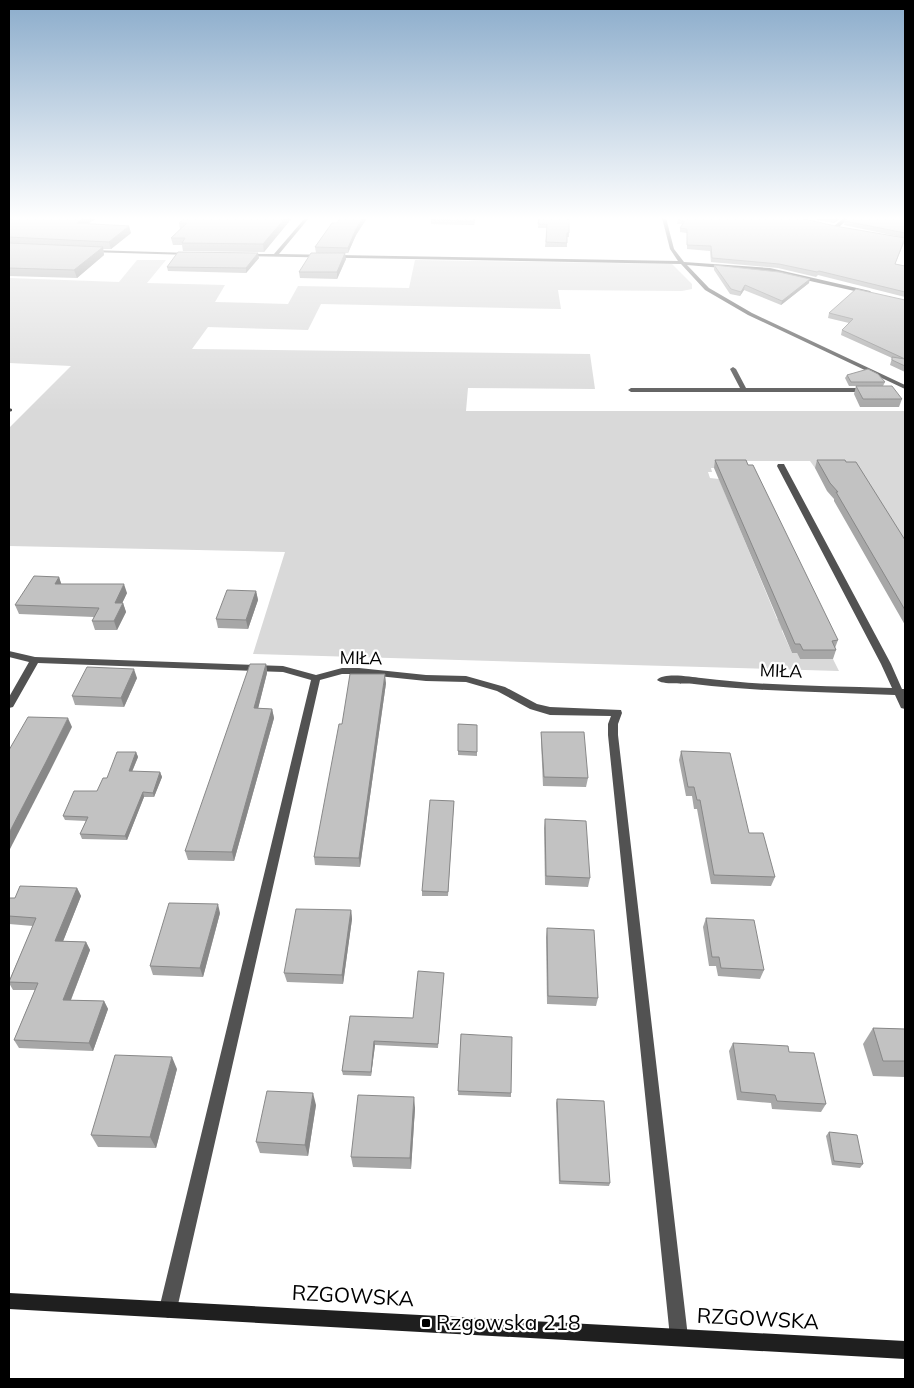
<svg xmlns="http://www.w3.org/2000/svg" width="914" height="1388" font-family="Mulish,sans-serif">
<style>
.green{fill:#d9d9d9}
.lines{fill:none;stroke-linecap:round;stroke-linejoin:round}
.minor{fill:#525252;fill-rule:evenodd}
.secondary{fill:#1f1f1f;fill-rule:evenodd}
.wall{fill:#a7a7a7}
.shaded-wall{fill:#888}
.building{fill:#c2c2c2;stroke:#888}
.poi-dot{fill:#000;stroke:#fff;stroke-width:2}
.labels{text-anchor:middle;stroke-width:4.5;stroke-linejoin:round;paint-order:stroke}
.street-label{font-size:18px;fill:#000;stroke:#fff}
.near-street-label{font-size:21px;fill:#000;stroke:#fff}
.near-poi-label{font-size:21px;fill:#000;stroke:#fff;text-anchor:start}
</style>
<rect width="100%" height="100%" fill="#fff"/>
<path class="green" d="M137 260H166L147 283 225 285 215 302 288 304 298 286 409 288 415 260 672 264 692 284V289L682 291 558 290 561 309 321 304 308 330 208 327 192 349 590 354 595 389 468 388 466 411H905V559L842 468H815L810 461H741L744 468H711L712 472H708L710 478 719 479 777 619H783L782 631 792 653H797L800 659H833L839 671 253 654 285 552 9 546V428L71 366 9 363V278L119 282Z"/>
<g class="lines">
<g class="minor">
<path d="M9 218H14L9 221Z"/>
<path d="M305 218H309L279 254 678 261 670 249 662 218H666L674 249 684 262 770 268 870 291 871 292 868 294 770 272 687 265 709 288 752 313 905 385V389L748 315 705 290 681 264 245 256 243 255 245 254H274Z"/>
<path d="M844 218H849L838 228H834V226Z"/>
<path d="M90 250 191 253 193 254 191 255 88 252Z"/>
<path d="M733 367 736 369 746 388H867L870 390 867 392H631L628 390 631 388H740L730 369Z"/>
<path d="M9 408 12 409V411L9 412Z"/>
<path d="M778 464H784L785 466 891 664 902 689H905V709L901 708 895 695C828 692 761 692 694 684 685 683 662 685 657 680 664 672 691 677 701 678 764 686 828 686 892 688L881 664 777 466Z"/>
<path d="M9 651 35 657 283 666 316 675 342 668H359L426 675 466 676 505 687 537 704 550 707 621 710 622 713 618 724V735L688 1337 685 1343 679 1346 673 1343 670 1337 608 735V724L611 716 550 715 530 709 497 691 466 682 426 681 359 674H342L320 680 177 1309 174 1315 168 1318 162 1315 159 1309 311 680 283 672 38 663 13 707 9 708V697L29 662 9 657Z"/>
</g>
<path class="secondary" d="M9 1293 905 1341V1359L9 1309Z"/>
</g>
<g class="wall">
<path d="M14 218H97L88 224 131 233 111 249H103L104 255 77 278 9 276V221Z"/>
<path d="M185 218H292L264 252 183 251 182 245H173L171 238 180 229 179 223Z"/>
<path d="M340 218H367L356 235 348 253H316L315 247 337 223Z"/>
<path d="M431 218H476L474 225 431 224Z"/>
<path d="M539 218 569 233V237H567V247H545L547 228H538Z"/>
<path d="M807 218H841L834 223Z"/>
<path d="M905 218V238L844 225 845 221Z"/>
<path d="M678 220 904 243 895 264 905 266V297L818 275 816 277 778 268 711 262 710 251 687 249V233L680 232V228L682 224H677Z"/>
<path d="M259 258 246 273 168 271 167 267Z"/>
<path d="M346 259 337 279 300 278 299 272Z"/>
<path d="M714 265 809 283 781 305 744 290 740 296 730 294 714 270Z"/>
<path d="M905 300V372L890 365 892 358 841 335 842 330 849 323 828 318 829 313Z"/>
<path d="M847 375 885 382 883 386 902 399 899 407H860L854 394 856 386H849L845 378Z"/>
<path d="M715 460 838 640 835 648 836 650 833 659H800L797 653H792L714 468Z"/>
<path d="M817 460 905 540V625L834 501V499L827 491 815 468Z"/>
<path d="M59 577 61 584 127 593 122 603H123L126 612 117 630H95L92 621 94 617 19 614 15 605Z"/>
<path d="M256 591 258 600 248 629 218 628 216 619Z"/>
<path d="M266 664 267 673 258 708 272 709 274 718 234 861 188 860 185 851Z"/>
<path d="M137 678 124 707 75 705 72 696Z"/>
<path d="M386 683 360 867 315 865 314 857 342 724Z"/>
<path d="M458 724 477 725V756L458 755Z"/>
<path d="M541 732 588 778 586 787 543 786 541 741Z"/>
<path d="M681 751 749 833 775 877 771 886 711 884 697 809H694L692 796H686L679 760Z"/>
<path d="M136 752 138 757 132 772H160L162 777 154 797H144L127 840 82 839 80 834 86 821 65 820 63 816 97 791 107 778Z"/>
<path d="M454 801 448 896H422V891Z"/>
<path d="M545 819 590 878 588 887 545 885 544 828Z"/>
<path d="M77 888 81 896 63 941 86 942 90 950 71 1000 104 1001 108 1009 93 1051 19 1048 14 1040 35 990H13L9 983V981L33 926 9 924V898H15Z"/>
<path d="M351 910 352 919 343 984 287 982 284 973Z"/>
<path d="M220 913 203 977 153 975 150 966Z"/>
<path d="M706 918 764 970 760 979 718 976 716 966H709L703 927Z"/>
<path d="M547 928 598 998 596 1006 547 1004 546 937Z"/>
<path d="M444 973 438 1048 375 1045 371 1076 343 1075 342 1071 350 1016 413 1018Z"/>
<path d="M873 1028 905 1029V1077L873 1076 863 1044Z"/>
<path d="M461 1034 511 1093V1097L458 1095Z"/>
<path d="M733 1043 826 1104 821 1112 772 1109 771 1103 737 1100 729 1051Z"/>
<path d="M177 1069 156 1148 98 1147 91 1135Z"/>
<path d="M557 1099 610 1183 609 1186 559 1184 556 1103Z"/>
<path d="M316 1105 308 1156 260 1153 256 1142Z"/>
<path d="M415 1108 411 1169 353 1167 351 1157Z"/>
<path d="M829 1132 863 1164 860 1168 832 1165 826 1136Z"/>
</g>
<g class="shaded-wall">
<path d="M84 218H97L78 230 77 223Z"/>
<path d="M285 218H292L264 252 263 244Z"/>
<path d="M363 218H367L356 235 348 253V248L356 229Z"/>
<path d="M837 218H841L834 223 836 219Z"/>
<path d="M129 226 131 233 111 249 109 242Z"/>
<path d="M103 247 104 255 77 278 74 270Z"/>
<path d="M258 253 259 258 246 273V268Z"/>
<path d="M345 253 346 259 337 279V272Z"/>
<path d="M810 279 809 283 781 305 782 301Z"/>
<path d="M745 285 744 290 740 296 741 292Z"/>
<path d="M59 577 62 586 55 584Z"/>
<path d="M124 584 127 593 118 612 115 603Z"/>
<path d="M256 591 258 600 248 629 246 620Z"/>
<path d="M123 603 126 612 117 630 114 621Z"/>
<path d="M266 664 267 673 256 717 254 708Z"/>
<path d="M134 669 137 678 124 707 121 698Z"/>
<path d="M385 674 386 683 360 867 359 858Z"/>
<path d="M272 709 274 718 234 861 232 852Z"/>
<path d="M68 718 72 727 50 771 9 851V833Z"/>
<path d="M136 752 138 757 130 776 129 771Z"/>
<path d="M160 772 162 777 154 797 153 793Z"/>
<path d="M143 792 144 797 127 840 125 836Z"/>
<path d="M77 888 81 896 60 949 55 941Z"/>
<path d="M218 904 220 913 203 977 200 968Z"/>
<path d="M351 910 352 919 343 984 342 975Z"/>
<path d="M86 942 90 950 68 1007 63 1000Z"/>
<path d="M104 1001 108 1009 93 1051 89 1043Z"/>
<path d="M374 1041 375 1045 371 1076V1072Z"/>
<path d="M172 1057 177 1069 156 1148 150 1137Z"/>
<path d="M313 1093 316 1105 308 1156 305 1145Z"/>
<path d="M414 1097 415 1108 411 1169 410 1158Z"/>
</g>
<g class="building">
<path d="M14 218H84L77 223 129 226 109 242 9 237V221Z"/>
<path d="M185 218H285L263 244 182 243 185 238H171L187 223H179Z"/>
<path d="M340 218H363L356 229 348 248 315 247 332 223H337Z"/>
<path d="M431 218H475L474 221 431 220Z"/>
<path d="M539 218H569V233H567V243L546 242 547 224H538Z"/>
<path d="M680 218H800L835 226 905 238 895 264 905 266V292L819 271 817 272 779 264 712 258 711 246 687 245V229L680 228 685 221 678 220Z"/>
<path d="M848 218H905V233L845 221Z"/>
<path d="M9 243 103 247 74 270 9 268Z"/>
<path d="M178 252 258 253 246 268 167 267Z"/>
<path d="M311 253H345L337 272H299Z"/>
<path d="M714 265 779 272 810 279 782 301 745 285 741 292 731 289Z"/>
<path d="M856 289 905 300V359L842 330 853 319 829 313Z"/>
<path d="M892 357 905 359V366L892 360Z"/>
<path d="M868 369 878 374 885 382H851L847 375Z"/>
<path d="M856 386H892L902 399H863Z"/>
<path d="M715 460H746L748 465H753L838 640 832 641 836 650H803L800 644H795Z"/>
<path d="M817 460H845L846 462H856L905 540V610L836 492H838L830 483Z"/>
<path d="M34 576 59 577 55 584H124L115 603H123L114 621H92L99 608 15 605Z"/>
<path d="M227 590 256 591 246 620 216 619Z"/>
<path d="M250 664H266L254 708 272 709 232 852 185 851Z"/>
<path d="M87 667 134 669 121 698 72 696Z"/>
<path d="M350 674H385L359 858 314 857 339 724H342Z"/>
<path d="M28 717 68 718 46 762 9 833V750Z"/>
<path d="M458 724 477 725V752L458 751Z"/>
<path d="M541 732H584L588 778 544 777Z"/>
<path d="M681 751 730 753 749 833H763L775 877 714 875 700 800H697L694 787H688Z"/>
<path d="M117 752H136L129 771 160 772 153 793 143 792 125 836 80 834 88 817 63 816 74 791H97L103 778H107Z"/>
<path d="M430 800 454 801 448 892 422 891Z"/>
<path d="M545 819 586 821 590 878 546 876Z"/>
<path d="M20 886 77 888 55 941 86 942 63 1000 104 1001 89 1043 14 1040 38 983 9 982 36 918 9 916V898H15Z"/>
<path d="M169 903 218 904 200 968 150 966Z"/>
<path d="M296 909 351 910 342 975 284 973Z"/>
<path d="M706 918 754 920 764 970 721 968 719 957H712Z"/>
<path d="M547 928 594 930 598 998 548 996Z"/>
<path d="M418 971 444 973 438 1044 374 1041 371 1072 342 1071 350 1016 413 1018Z"/>
<path d="M873 1028 905 1029V1061H883Z"/>
<path d="M461 1034 512 1037 511 1093 458 1091Z"/>
<path d="M733 1043 788 1046 789 1052 814 1053 826 1104 777 1101 775 1095 741 1092Z"/>
<path d="M115 1055 172 1057 150 1137 91 1135Z"/>
<path d="M267 1091 313 1093 305 1145 256 1142Z"/>
<path d="M358 1095 414 1097 410 1158 351 1157Z"/>
<path d="M557 1099 604 1101 610 1183 560 1181Z"/>
<path d="M829 1132 857 1135 863 1164 834 1161Z"/>
</g>
<linearGradient id="sky" x2="0" y2="1"><stop stop-color="#8baccb"/><stop offset="0.53" stop-color="#fff"/><stop offset="1" stop-color="#fff" stop-opacity="0"/></linearGradient>
<rect width="914" height="412" fill="url(#sky)"/>
<rect class="poi-dot" x="421" y="1318" width="10" height="10" rx="2.5"/>
<g class="labels">
<g class="street-label">
<text transform="translate(361 658) rotate(1)" y="6">MIŁA</text>
<text transform="translate(781 671) rotate(2)" y="6">MIŁA</text>
</g>
<g class="near-street-label">
<text transform="translate(353 1296) rotate(3)" y="7">RZGOWSKA</text>
<text transform="translate(758 1319) rotate(3)" y="7">RZGOWSKA</text>
</g>
<g class="near-poi-label">
<text x="436" y="1330">Rzgowska 218</text>
</g>
</g>
<rect width="914" height="1388" fill="none" stroke="#000000" stroke-width="20"/>
</svg>
